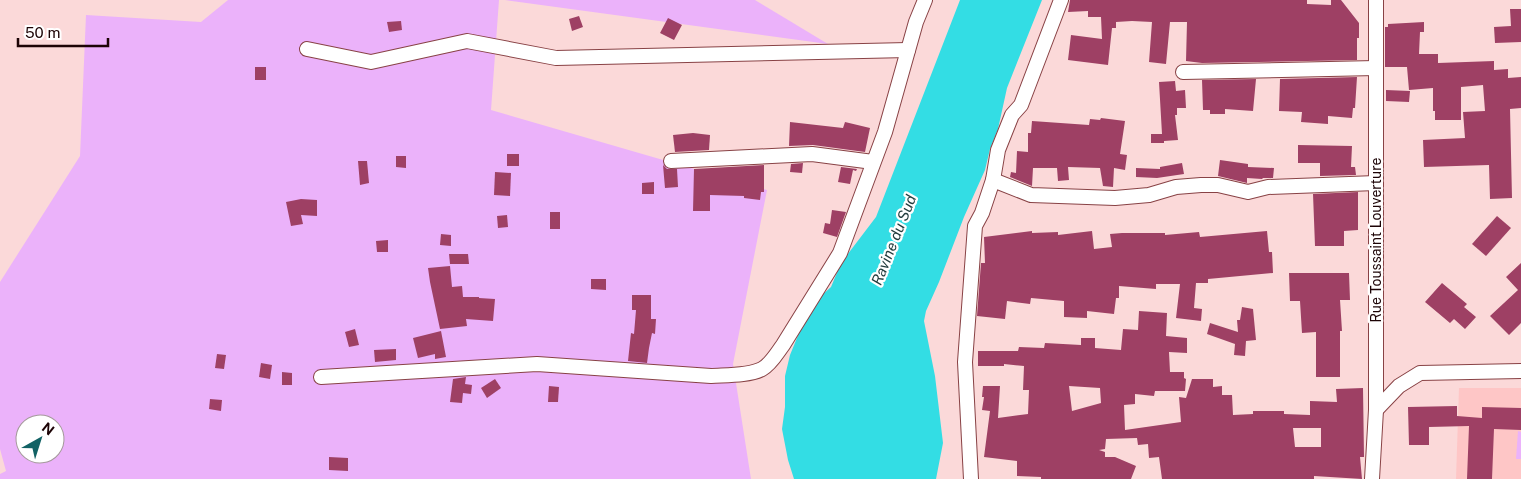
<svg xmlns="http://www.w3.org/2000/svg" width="1521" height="479" font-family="'Public Sans',sans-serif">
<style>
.built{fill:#fec6c6}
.green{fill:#ebb2fa;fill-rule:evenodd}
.water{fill:#33dde4}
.building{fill:#9e4064;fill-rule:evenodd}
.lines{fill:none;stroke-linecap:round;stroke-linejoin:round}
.minor-casing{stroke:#884245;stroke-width:16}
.minor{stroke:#fff;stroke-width:14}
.labels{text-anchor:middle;stroke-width:4.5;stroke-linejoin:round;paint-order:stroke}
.street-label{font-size:14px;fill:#1c0305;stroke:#fff}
.water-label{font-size:15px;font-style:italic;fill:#233d3e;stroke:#fff}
</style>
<rect width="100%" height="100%" fill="#fbd9d9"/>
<path class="built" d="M1459 388H1521V479H1456Z"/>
<g class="green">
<path d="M228 0H499L491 110 767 190 733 364 751 479H0V474L6 471 0 449V282L80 156 86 15 201 22ZM25 424H55V454H25Z"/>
<path d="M505 0H755L828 44Z"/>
<path d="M1518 431 1521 432V459H1516Z"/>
</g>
<path class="water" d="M960 0H1042L1007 88 998 129 990 149 985 170 964 217 939 282 926 311 924 321 935 376 943 443 936 479H794L788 460 782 429 785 407V376L790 355 810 306 831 287 841 263 876 217Z"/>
<g class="building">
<path d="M1070 0H1307V4L1331 5V0H1341L1359 23V38H1357V60L1202 63 1186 61 1187 22H1170L1166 64 1149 62 1152 22 1132 21 1116 22V28H1112L1108 65 1068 60 1071 35 1102 39 1101 17H1088V11L1068 12Z"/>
<path d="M1510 9H1521V42L1495 43 1494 27 1511 26Z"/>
<path d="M579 16 583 27 572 31 569 19Z"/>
<path d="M668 18 682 25 674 40 660 33Z"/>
<path d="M401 21 402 30 389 32 387 22Z"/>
<path d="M1424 22V32H1420L1419 54H1438V63L1494 61V70L1508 69V78L1521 77V108L1510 109 1512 198 1490 199 1489 165 1424 167 1423 140 1465 138 1463 112 1485 111 1483 85 1461 87V120H1435V111H1433V88L1409 90 1407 67H1385V27H1388V24Z"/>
<rect x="255" y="67" width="11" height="13"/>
<path d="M1357 77 1355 108H1353L1352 118 1328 116V124L1301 122 1302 112 1279 111 1280 79Z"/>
<path d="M1256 79 1253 111 1225 109V114H1210V110H1203L1202 80Z"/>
<path d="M1175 81 1176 91 1185 90 1186 108H1177V115H1175L1178 140 1164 141V143H1151V134H1162L1159 82Z"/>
<path d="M1386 90 1410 91 1409 102 1386 101Z"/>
<path d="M1101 118 1125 121 1120 154 1127 155 1125 170 1114 168 1113 187 1103 186 1100 168 1068 167 1069 180 1058 181 1057 168H1033L1032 186 1010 177 1011 172 1016 173 1017 151 1028 152V133H1031L1032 121 1089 125 1090 119 1100 120Z"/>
<path d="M790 122 843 128 845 122 870 128 865 152 813 145 789 146Z"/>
<path d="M693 133 710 135 709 150 675 152 673 135Z"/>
<path d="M1298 145 1352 146 1351 167H1355L1356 175 1320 176V163H1298Z"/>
<rect x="507" y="154" width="12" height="12"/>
<path d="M396 156H406V168L396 167Z"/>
<path d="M1220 160 1248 164V167L1274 168 1273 178H1263L1262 179 1247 178V183L1218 176Z"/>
<path d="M358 161H367L369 183 360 185Z"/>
<path d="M803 163 802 173 790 172 791 164Z"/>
<path d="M1182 163 1184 174 1157 178 1136 177V168L1160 169V167Z"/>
<path d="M663 165 667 169H677L678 187 665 188Z"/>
<path d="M764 165V192H761L760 200 744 198V196L710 195V211H693L694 169Z"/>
<path d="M841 167 857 169 856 171 853 170 850 184 838 182Z"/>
<path d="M495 172 511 173 510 196 494 195Z"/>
<path d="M654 182V194H642V183Z"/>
<path d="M1358 192V230L1344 231V246H1315L1313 194Z"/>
<path d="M301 199 317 200V216L301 215 303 224 291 226 286 202Z"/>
<path d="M832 210 846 212 837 237 823 233 825 223 830 224Z"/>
<rect x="550" y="212" width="10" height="17"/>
<path d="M507 215 508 227 498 228 497 216Z"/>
<path d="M1497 216 1511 228 1486 256 1472 244Z"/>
<path d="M1032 231V233L1058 232V235L1092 231 1094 249 1112 247 1110 234 1122 233H1165V235L1199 232 1200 237 1267 231 1269 252H1272L1273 273 1208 279V283H1196L1194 308 1202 309 1201 321 1176 318 1180 284H1156V289L1119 286V298H1116L1114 314 1087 311V318L1064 317V301L1031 298 1030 304 1007 301 1005 319 977 316 981 263H985L984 237Z"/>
<path d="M441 234 451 235V246L440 245Z"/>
<path d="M388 240V252H377L376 241Z"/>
<path d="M449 254H468L469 264H450Z"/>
<path d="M1521 263V323L1509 335 1490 316 1518 290 1506 277Z"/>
<path d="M450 266 452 287 462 286 463 297H479V298L495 299 493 321 466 319 467 326 440 329 430 282 428 268Z"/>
<path d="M1289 273H1349L1350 300H1340L1342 331H1340V377H1316V332L1302 333 1300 301H1290Z"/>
<path d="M591 279H606V290L591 289Z"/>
<path d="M1442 283 1467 304 1464 307 1476 317 1465 329 1454 319 1450 323 1425 302Z"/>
<path d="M632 295H651V319H656L655 334 652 333 649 348 647 363 628 361 631 333 634 334 636 310H632Z"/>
<path d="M1242 307 1253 309 1256 340 1246 341 1245 356 1234 355 1235 344 1207 334 1210 323 1238 332 1237 320H1240Z"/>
<path d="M1139 311 1167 313 1166 336 1187 338V353L1169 352 1170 372H1184V378L1186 379 1185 391H1155L1154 396 1135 394V404L1124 405 1125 430 1181 422 1179 397 1186 398 1192 379H1213V387L1222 386V395H1232L1233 415 1253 414V411H1284V414L1310 415V401L1337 402 1336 389 1363 388 1364 457H1360L1362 479 1314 476V479H1162L1159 457 1149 458 1148 444 1138 445 1137 438 1106 439 1105 449 1099 450 1105 452V457H1115L1136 466 1131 479H1041V477L1017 476V461L984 457 990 411 982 410 984 397H982L983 386H1000L998 418 1028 414 1029 390H1023L1024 366 1004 364V366H978V351H1018L1019 347 1044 348 1045 343 1081 345V338H1095V348L1121 350 1123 329 1138 330ZM1069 386 1100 388 1101 403 1072 411ZM1293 428H1321V447H1295Z"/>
<path d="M355 329 359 345 349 347 345 332Z"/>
<path d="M441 331 446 357 435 359V354L418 358 413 338Z"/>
<path d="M396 349V360L375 362 374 350Z"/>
<path d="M217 354 226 355 224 369 215 368Z"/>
<path d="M261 363 272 365 270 379 259 377Z"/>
<path d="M282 372 292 373V385H282Z"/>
<path d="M466 377 465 384 472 385 471 394 463 393 462 403 450 402 453 379Z"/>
<path d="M495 379 501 388 487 398 481 388Z"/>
<path d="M549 386 559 387 558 402H548Z"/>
<path d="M210 399 222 400 221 411 209 409Z"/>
<path d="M1457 406V416L1482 418V407L1521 408V430L1494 429 1492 479H1467L1469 426 1429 427V445H1409L1408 407Z"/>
<path d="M329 457 348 458V471L329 470Z"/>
</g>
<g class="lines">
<defs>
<g id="minor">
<path d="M307 49 371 62 467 41 556 58 908 50"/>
<path d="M1183 72 1376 68"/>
<path d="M671 161 812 154 873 162"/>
<path d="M993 180 1031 195 1115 198 1149 195 1176 187 1201 185H1218L1248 192 1268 187 1376 183"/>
<path d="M321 377 537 364 711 376C725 375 749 376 762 369 771 364 777 353 783 345L840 253 885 132 916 22 925 0"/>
<path d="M1376 410 1399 386 1420 373 1521 371"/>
<path d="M971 479 965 362 975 226 982 213 993 180 998 150 1012 115 1021 105 1061 0"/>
<path d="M1372 479 1376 410V0"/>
</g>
</defs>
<use href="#minor" class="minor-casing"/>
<use href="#minor" class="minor"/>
</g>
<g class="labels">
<g class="street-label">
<text transform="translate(1376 240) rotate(-90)" y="5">Rue Toussaint Louverture</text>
</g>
<g class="water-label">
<text transform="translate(894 240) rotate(-68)" y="5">Ravine du Sud</text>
</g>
</g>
<g transform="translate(40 439) rotate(39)"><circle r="24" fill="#ffffff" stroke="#a49a9b"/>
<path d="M0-4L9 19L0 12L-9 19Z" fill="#126265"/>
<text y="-8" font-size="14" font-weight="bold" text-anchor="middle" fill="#1c0305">N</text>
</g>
<path d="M18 38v8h90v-8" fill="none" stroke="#1c0305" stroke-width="2.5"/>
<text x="25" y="38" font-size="15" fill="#1c0305" stroke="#ffffff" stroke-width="4" paint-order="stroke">50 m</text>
</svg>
